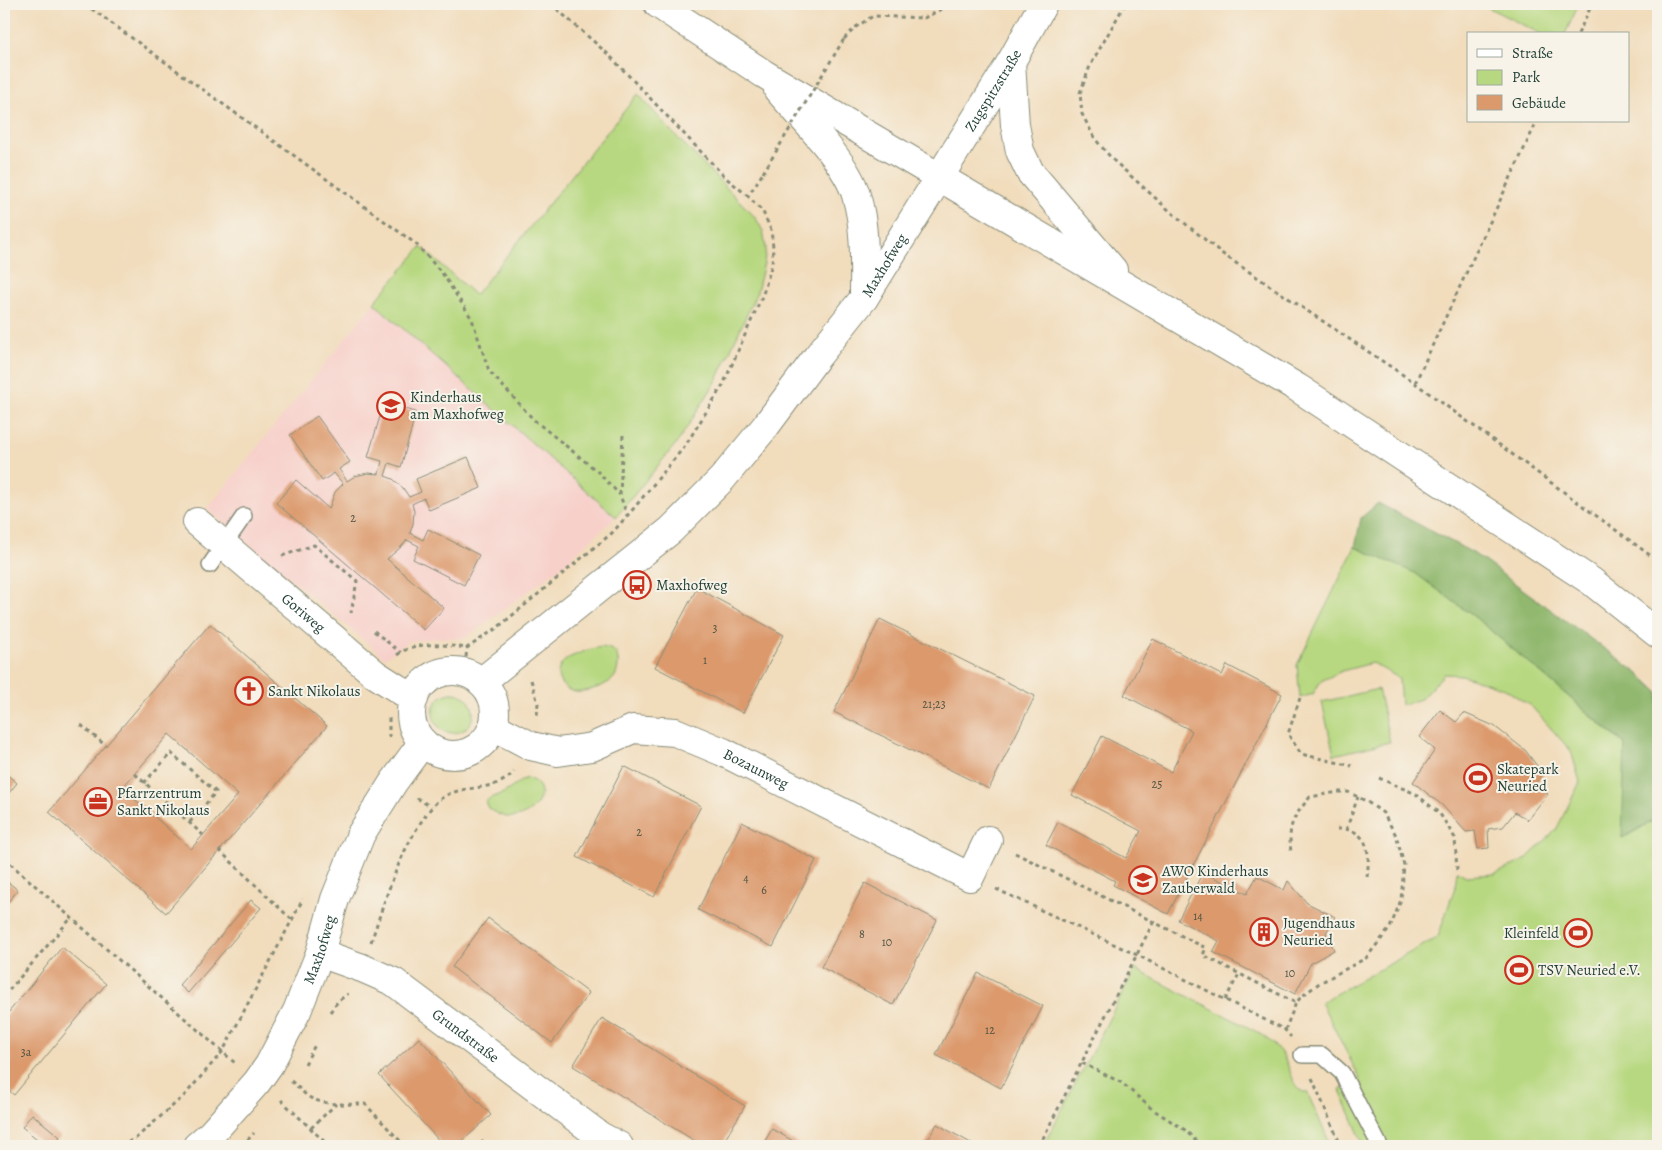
<svg xmlns="http://www.w3.org/2000/svg" width="1662" height="1150" font-family="Alegreya,serif">
<style>
.built{fill:#f7d0ca}
.green{fill:#b7d880;stroke:#6b8a5a}
.forest{fill:#91b86e;stroke:#587a51}
.building{fill:#db996c;fill-rule:evenodd}
.lines{fill:none;stroke-linecap:round;stroke-linejoin:round}
.service-casing{stroke:#888c78;stroke-width:18}
.minor-casing{stroke:#888c78;stroke-width:30}
.tertiary-casing{stroke:#888c78;stroke-width:30}
.path{stroke:#888c78;stroke-width:3;stroke-dasharray:4 4;stroke-linecap:butt}
.service{stroke:#fff;stroke-width:15}
.minor{stroke:#fff;stroke-width:28}
.tertiary{stroke:#fff;stroke-width:28}
.path-bridge{stroke:#888c78;stroke-width:3;stroke-dasharray:4 4;stroke-linecap:butt}
.labels{text-anchor:middle;stroke-width:4;stroke-linejoin:round;paint-order:stroke}
.number-label{font-size:12px;fill:#4e5442}
.street-label{font-size:15px;fill:#1f3d34;stroke:#f7f3e8}
.poi-label{font-size:15px;fill:#1f3d34;stroke:#f7f3e8;text-anchor:start}
</style>
<rect width="100%" height="100%" fill="#f7f3e8"/>
<filter id="ink" filterUnits="userSpaceOnUse"><feTurbulence type="fractalNoise" baseFrequency=".02" numOctaves="2"/><feDisplacementMap in="SourceGraphic" scale="10" xChannelSelector="R" yChannelSelector="G"/><feConvolveMatrix kernelMatrix="1 2 1 2 8 2 1 2 1" color-interpolation-filters="sRGB"/></filter>
<filter id="wash" filterUnits="userSpaceOnUse"><feTurbulence type="fractalNoise" baseFrequency=".0096" numOctaves="4" result="noise"/><feDisplacementMap in="SourceGraphic" scale="20" xChannelSelector="R" yChannelSelector="G"/><feGaussianBlur stdDeviation="1.12" result="paint"/><feColorMatrix in="noise" values="0 0 0 0 0 0 0 0 0 0 0 0 0 0 0 0 0 1.4 0 .05"/><feComposite in="paint" operator="in"/></filter>
<g filter="url(#wash)">
<rect width="100%" height="100%" fill="#f1dcbb"/>
<path class="built" d="M374 303 616 517 557 570 465 638H437L410 641 385 658 207 509Z"/>
<g class="green">
<path d="M1481 4H1579L1565 34H1541Z"/>
<path d="M638 94 671 131 755 217 763 231 766 248 764 263 757 292 717 380 679 440 616 517 374 303 421 247 475 295Z"/>
<path d="M1355 547 1415 573 1476 618 1625 745 1623 838 1658 818V1146H1364L1340 1090 1360 1079 1321 1002 1438 937 1455 887 1457 871 1466 876 1495 874 1525 860 1556 830 1580 782 1571 751 1532 707 1505 689 1462 675 1444 674 1421 699 1401 705 1399 678 1372 663 1342 671 1321 681 1313 694 1300 698 1297 665Z"/>
<path d="M602 647C607 648 613 649 616 653 620 660 618 674 613 679 605 686 591 690 581 692 566 694 552 679 561 665 566 656 592 648 602 647Z"/>
<path d="M1378 689 1390 742 1334 755 1322 702Z"/>
<circle cx="453" cy="713" r="20"/>
<path d="M527 778C558 788 531 821 507 817 500 816 494 812 489 809L486 802C490 796 495 797 501 794 511 790 518 781 527 778Z"/>
<path d="M1135 969 1259 1033C1268 1040 1279 1047 1284 1058 1291 1069 1291 1083 1303 1092H1307L1331 1146H1043Z"/>
</g>
<path class="forest" d="M1378 503 1473 553 1639 674 1658 692V818L1622 838 1625 744 1476 618 1415 573 1355 547 1361 518Z"/>
<g id="blocks">
<g class="building">
<path d="M384 403 416 412 401 467 389 463 385 476 393 479 403 488 409 497 421 492 416 479 468 457 481 488 429 510 424 498 412 504 414 511 413 524 410 533 423 540 428 529 479 555 464 585 413 559 419 546 407 540 401 547 387 559 444 608 424 630 276 503 296 480 329 509 335 492 343 484 334 473 322 481 290 435 317 416 350 462 339 469 347 481 355 476 368 473 379 474 382 461 368 457Z"/>
<path d="M697 588 784 635 743 713 655 667Z"/>
<path d="M880 619 1035 696 989 789 834 712Z"/>
<path d="M210 624 327 726 166 913 49 812ZM169 734 238 795 191 849 122 788Z"/>
<path d="M1153 639 1222 675 1227 665 1282 694 1168 914 1113 885 1115 881 1046 845 1058 822 1126 858 1141 831 1072 795 1102 736 1171 772 1192 731 1124 695Z"/>
<path d="M1440 710 1456 722 1464 713 1494 726 1525 750 1543 774 1535 784 1548 794 1527 820 1515 812 1503 827 1488 829 1489 848 1478 849 1475 831 1466 832 1442 805 1413 782 1435 750 1419 737Z"/>
<path d="M624 766 701 806 654 897 577 857Z"/>
<path d="M4 772 17 783 4 799Z"/>
<path d="M742 822 816 860 773 947 698 910Z"/>
<path d="M1203 872 1247 894 1257 876 1284 890 1288 881 1307 903 1335 917 1326 933 1334 950 1311 963 1295 994 1213 952 1219 941 1178 920Z"/>
<path d="M4 879 18 890 4 907Z"/>
<path d="M865 883 937 920 893 1005 821 967Z"/>
<path d="M251 900 261 908 188 993 179 985Z"/>
<path d="M488 918 589 993 552 1043 452 967Z"/>
<path d="M62 947 106 984 14 1095 4 1086V1018Z"/>
<path d="M978 973 1043 1006 1001 1088 936 1055Z"/>
<path d="M602 1018 745 1106 721 1146H703L573 1066Z"/>
<path d="M419 1038 491 1115 457 1146H444L379 1075Z"/>
<path d="M32 1114 60 1137 52 1146H46L22 1127Z"/>
<path d="M937 1124 976 1146H924Z"/>
<path d="M772 1129 802 1146H762Z"/>
<path d="M483 1140 489 1146H476Z"/>
</g>
</g>
</g>
<g filter="url(#ink)">
<use href="#blocks" fill-opacity="0" stroke="#888c78" stroke-width="1"/>
<g class="lines">
<defs>
<g id="service">
<path d="M210 565 244 516"/>
<path d="M1302 1055H1322L1342 1073 1380 1146"/>
</g>
<g id="minor">
<path id="s1" d="M197 522 375 674 414 699"/>
<circle cx="453" cy="713" r="42"/>
<path id="s2" d="M481 682 671 530 722 479 765 427 817 357 864 298 1011 62 1043 4"/>
<path id="s3" d="M493 726 531 746 558 752 592 747 633 729 675 732 723 752 970 877 988 840"/>
<path id="s4" d="M320 953 362 968 394 982 600 1136 619 1146"/>
<path id="s5" d="M197 1146 211 1134 257 1082 269 1065 297 1011 320 953 335 899 361 834 393 783 423 742"/>
</g>
<g id="tertiary">
<path d="M658 4 764 74 1298 388 1591 581 1658 634"/>
<path d="M1011 62 1015 125 1020 151 1030 172 1113 270"/>
<path d="M778 90C801 117 846 161 856 195 866 228 864 264 864 298"/>
</g>
</defs>
<use href="#service" class="service-casing"/>
<use href="#minor" class="minor-casing"/>
<use href="#tertiary" class="tertiary-casing"/>
<g class="path">
<path d="M85 4 416 244 442 273 472 319 489 371 534 420 597 471 620 495"/>
<path d="M551 4 609 55 725 177 748 196"/>
<path d="M1125 4 1090 66 1080 93 1082 114 1095 139 1113 160 1171 212 1224 255 1415 383 1658 561"/>
<path d="M1578 34 1592 4"/>
<path d="M844 39 856 27 873 16 924 18 952 4"/>
<path d="M1415 383 1537 121"/>
<path d="M623 435 620 495 627 515"/>
<path d="M282 556 314 545 357 581 351 613"/>
<path d="M374 631 401 653"/>
<path d="M397 655C416 640 445 645 467 648"/>
<path d="M466 657 467 648 497 628 612 533 634 508 685 446 723 385 763 294 772 264 773 247 771 230 763 212 748 196 763 173"/>
<path d="M531 680 538 703 537 715"/>
<path d="M1300 698 1288 734 1301 754 1352 766"/>
<path d="M389 718V737"/>
<path d="M81 725 106 746"/>
<path d="M135 774 203 835"/>
<path d="M1379 778 1416 794 1440 814 1455 838 1457 871"/>
<path d="M144 783 171 753 216 792 189 823"/>
<path d="M417 798 431 807"/>
<path d="M1337 829C1342 829 1348 829 1353 831 1371 840 1369 860 1367 877"/>
<path d="M1346 830 1358 797"/>
<path d="M219 850 292 920"/>
<path d="M1015 853 1206 948 1203 955 1296 1003"/>
<path d="M4 858 235 1063"/>
<path d="M996 889 1137 955 1285 1030 1291 1037"/>
<path d="M371 942C385 900 397 859 421 822 428 812 436 800 447 795 469 784 499 792 514 771"/>
<path d="M4 996 72 917"/>
<path d="M1225 1000 1239 974"/>
<path d="M330 1012 338 1001 348 994"/>
<path d="M1285 1030 1296 1003 1301 997 1318 984 1366 958 1390 928 1401 900 1404 865 1396 835 1383 813 1366 801 1348 792H1338L1310 797C1292 819 1288 824 1291 853"/>
<path d="M1082 1063 1122 1083 1152 1109 1185 1130 1201 1146"/>
<path d="M305 1064 316 1043"/>
<path d="M1312 1078 1341 1146"/>
<path d="M291 1081C297 1086 303 1093 309 1097 322 1106 351 1104 365 1104L405 1146"/>
<path d="M281 1100 329 1146"/>
<path d="M311 1128 336 1104"/>
<path d="M121 1146 136 1138 185 1095 223 1051 303 899"/>
<path d="M242 1146 254 1133"/>
<path d="M1039 1146 1154 921"/>
</g>
<use href="#service" class="service"/>
<use href="#minor" class="minor"/>
<use href="#tertiary" class="tertiary"/>
<path class="path-bridge" d="M763 173 844 39"/>
</g>
</g>
<defs>
<symbol id="school-ring" viewBox="-11 -11 22 22"><circle r="9.5" fill="#f7f3e8" stroke="#c8321e" stroke-width="1.5"/><path d="M0-5L7-2L0 1L-7-2ZM-4 1L0 2.5L4 1V4Q0 6-4 4Z" fill="#c8321e"/></symbol>
<symbol id="bus-ring" viewBox="-11 -11 22 22"><circle r="9.5" fill="#f7f3e8" stroke="#c8321e" stroke-width="1.5"/><path d="M-5-6H5V4H4V6H2V4H-2V6H-4V4H-5ZM-3.5-4V0h7V-4ZM-3.5 1.2v1.5H-2V1.2ZM2 1.2v1.5H3.5V1.2Z" fill="#c8321e"/></symbol>
<symbol id="church-ring" viewBox="-11 -11 22 22"><circle r="9.5" fill="#f7f3e8" stroke="#c8321e" stroke-width="1.5"/><path d="M-1.2-6h2.4v3.5h3.3v2.4h-3.3V6h-2.4V-.1h-3.3v-2.4h3.3Z" fill="#c8321e"/></symbol>
<symbol id="stadium-ring" viewBox="-11 -11 22 22"><circle r="9.5" fill="#f7f3e8" stroke="#c8321e" stroke-width="1.5"/><path d="M0-5a6.5 5 0 1 0 0 10a6.5 5 0 1 0 0-10ZM-3.5-1.8h7v3.6h-7Z" fill="#c8321e"/></symbol>
<symbol id="office-ring" viewBox="-11 -11 22 22"><circle r="9.5" fill="#f7f3e8" stroke="#c8321e" stroke-width="1.5"/><path d="M-6-3h4V-5.5h4V-3h4V5H-6ZM-1-4.5V-3h2v-1.5ZM-6 0V1H6V0Z" fill="#c8321e"/></symbol>
<symbol id="building-ring" viewBox="-11 -11 22 22"><circle r="9.5" fill="#f7f3e8" stroke="#c8321e" stroke-width="1.5"/><path d="M-4-6H4V6H1V3H-1V6H-4ZM-2.5-4.3h1.7v1.8h-1.7ZM.8-4.3h1.7v1.8H.8ZM-2.5-1h1.7V.8h-1.7ZM.8-1h1.7V.8H.8Z" fill="#c8321e"/></symbol>
</defs>
<g fill-rule="evenodd">
<use href="#school-ring" x="375" y="390" width="32" height="32"/>
<use href="#bus-ring" x="621" y="569" width="32" height="32"/>
<use href="#church-ring" x="233" y="675" width="32" height="32"/>
<use href="#stadium-ring" x="1462" y="762" width="32" height="32"/>
<use href="#office-ring" x="82" y="786" width="32" height="32"/>
<use href="#school-ring" x="1127" y="864" width="32" height="32"/>
<use href="#building-ring" x="1248" y="916" width="32" height="32"/>
<use href="#stadium-ring" x="1562" y="917" width="32" height="32"/>
<use href="#stadium-ring" x="1503" y="954" width="32" height="32"/>
</g>
<g class="labels">
<g class="number-label">
<text x="353" y="522">2</text>
<text x="715" y="632">3</text>
<text x="705" y="664">1</text>
<text x="934" y="708">21;23</text>
<text x="1157" y="788">25</text>
<text x="639" y="836">2</text>
<text x="746" y="882">4</text>
<text x="764" y="894">6</text>
<text x="1198" y="920">14</text>
<text x="862" y="938">8</text>
<text x="887" y="946">10</text>
<text x="1290" y="977">10</text>
<text x="990" y="1034">12</text>
<text x="26" y="1056">3a</text>
</g>
<g class="street-label">
<text dy="5" stroke="none"><textPath href="#s2" startOffset="790">Zugspitzstraße</textPath></text>
<text dy="5" stroke="none"><textPath href="#s2" startOffset="584">Maxhofweg</textPath></text>
<text dy="5" stroke="none"><textPath href="#s1" startOffset="140">Goriweg</textPath></text>
<text dy="5" stroke="none"><textPath href="#s3" startOffset="281">Bozaunweg</textPath></text>
<text dy="5" stroke="none"><textPath href="#s5" startOffset="235">Maxhofweg</textPath></text>
<text dy="5" stroke="none"><textPath href="#s4" startOffset="169">Grundstraße</textPath></text>
</g>
<g class="poi-label">
<text x="410" y="402">Kinderhaus<tspan x="410" dy="17">am Maxhofweg</tspan></text>
<text x="656" y="590">Maxhofweg</text>
<text x="268" y="696">Sankt Nikolaus</text>
<text x="1497" y="774">Skatepark<tspan x="1497" dy="17">Neuried</tspan></text>
<text x="117" y="798">Pfarrzentrum<tspan x="117" dy="17">Sankt Nikolaus</tspan></text>
<text x="1162" y="876">AWO Kinderhaus<tspan x="1162" dy="17">Zauberwald</tspan></text>
<text x="1283" y="928">Jugendhaus<tspan x="1283" dy="17">Neuried</tspan></text>
<text x="1559" y="938" text-anchor="end">Kleinfeld</text>
<text x="1538" y="975">TSV Neuried e.V.</text>
</g>
</g>
<rect width="1662" height="1150" fill="none" stroke="#f7f3e8" stroke-width="20"/>
<rect x="1467" y="32" width="162" height="90" fill="#f7f3e8" stroke="#a1aaa0"/>
<rect x="1477" y="49" width="25" height="8" fill="#ffffff" stroke="#a1aaa0"/>
<text x="1512" y="58" font-size="15" fill="#1f3d34">Straße</text>
<rect x="1477" y="70" width="25" height="15" fill="#b7d880" stroke="#a1aaa0"/>
<text x="1512" y="82" font-size="15" fill="#1f3d34">Park</text>
<rect x="1477" y="95" width="25" height="15" fill="#db996c" stroke="#a1aaa0"/>
<text x="1512" y="108" font-size="15" fill="#1f3d34">Gebäude</text>
</svg>
